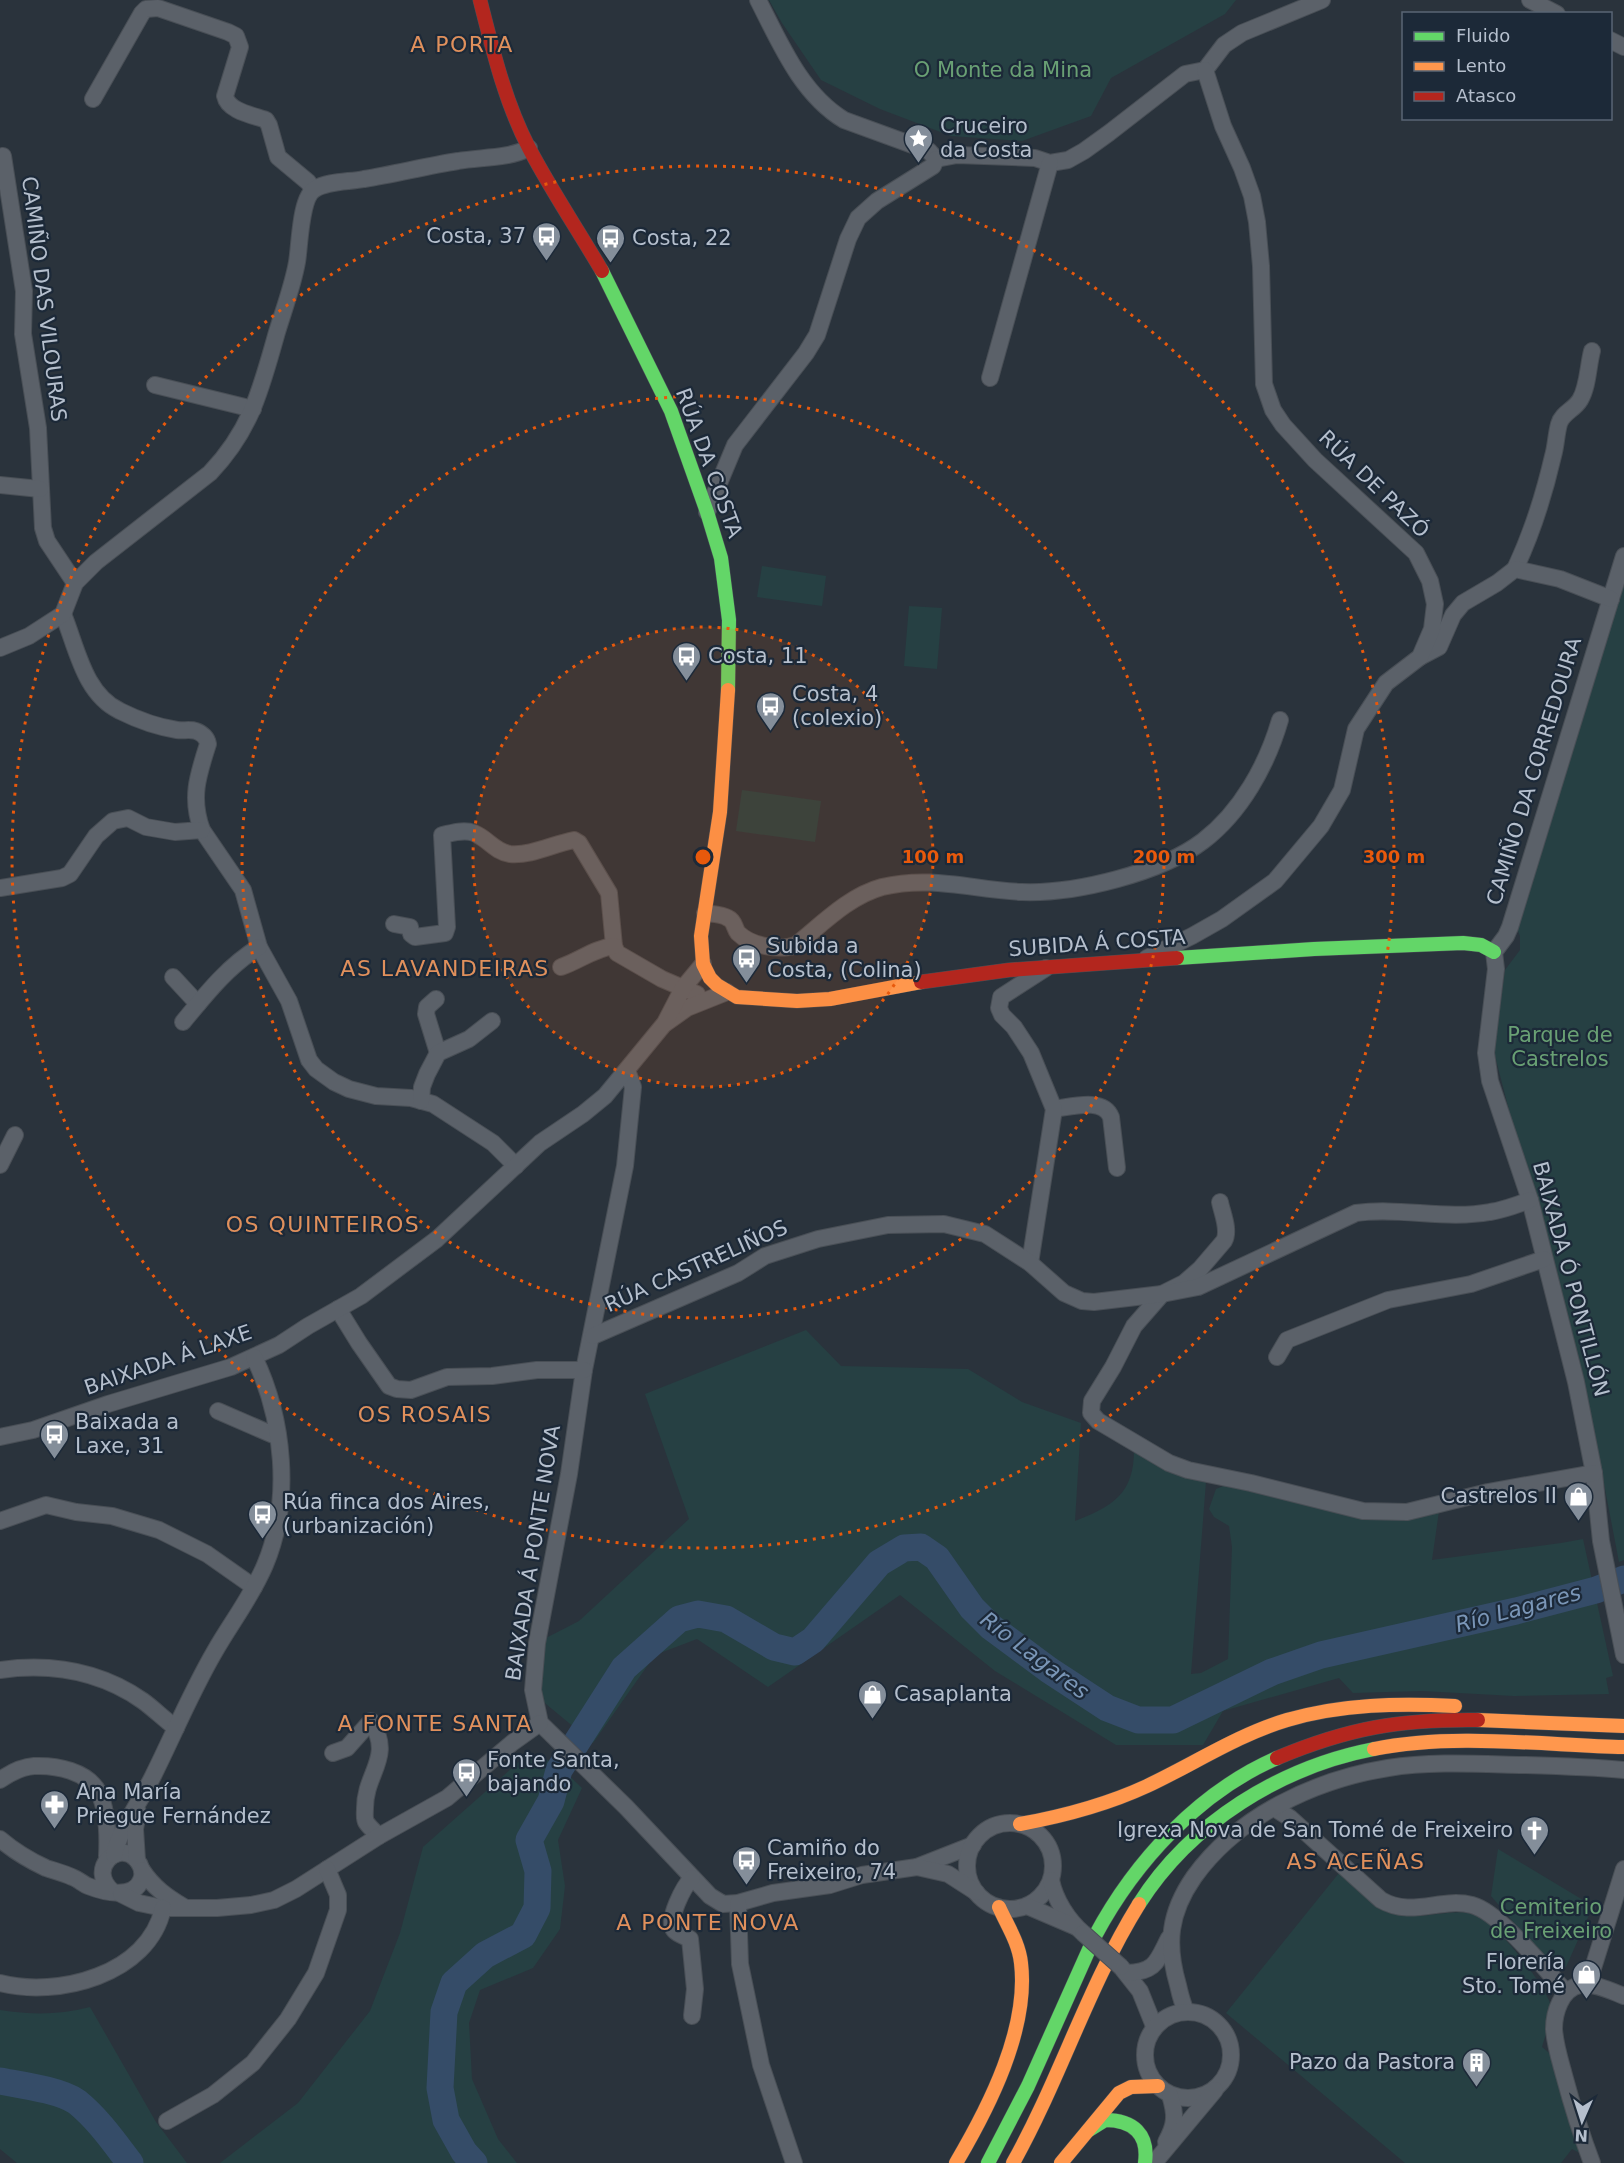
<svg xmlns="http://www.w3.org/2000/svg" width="1624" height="2163" font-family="'DejaVu Sans',sans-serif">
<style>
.green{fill:#264043}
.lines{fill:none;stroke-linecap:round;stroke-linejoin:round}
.river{stroke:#354c68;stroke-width:27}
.street-casing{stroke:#494f56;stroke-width:18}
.fast-casing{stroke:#494f56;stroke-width:15}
.slow-casing{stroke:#494f56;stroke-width:15}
.jam-casing{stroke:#494f56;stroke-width:15}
.street{stroke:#5b6169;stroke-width:16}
.fast{stroke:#63d668;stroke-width:14}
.slow{stroke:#ff974d;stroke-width:14}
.jam{stroke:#b3261e;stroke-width:14}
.street-bridge-casing{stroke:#494f56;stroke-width:18;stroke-linecap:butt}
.street-bridge{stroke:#5b6169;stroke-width:16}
.ring{fill:none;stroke:#e8590c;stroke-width:3;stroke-dasharray:3 6}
.labels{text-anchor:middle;stroke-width:4.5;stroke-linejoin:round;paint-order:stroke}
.park-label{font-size:21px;fill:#69a074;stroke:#1c2938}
.poi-label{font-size:21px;fill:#b5bfcd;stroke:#1c2938;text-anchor:start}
.street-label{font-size:21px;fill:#b5bfcd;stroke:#1c2938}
.neighbourhood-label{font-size:22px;letter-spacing:1.5px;fill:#e0905c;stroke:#1c2938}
.water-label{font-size:22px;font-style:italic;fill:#7a96b7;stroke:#1c2938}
.centre{fill:#e8590c;stroke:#1c2938;stroke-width:3}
.ring-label{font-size:18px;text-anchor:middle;font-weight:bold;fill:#e8590c;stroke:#1c2938;stroke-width:4.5;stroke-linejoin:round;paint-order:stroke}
</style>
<rect width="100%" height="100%" fill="#2a333c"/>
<g class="green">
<path d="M769 0H1236L1225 14 1111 78 1091 116 1022 141 951 136 880 109 821 80 782 23Z"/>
<path d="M762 566 826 576 822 606 757 597Z"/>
<path d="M1624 575V1560L1619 1562 1600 1463 1494 1052 1505 970 1520 950V936L1516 926Z"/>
<path d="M909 606 942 608 937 669 904 666Z"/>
<path d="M742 790 821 801 815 842 736 831Z"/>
<path d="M806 1330 841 1366 968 1369 1022 1402 1081 1423 1075 1521C1114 1506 1135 1493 1134 1447L1173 1470 1206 1482 1191 1674 1201 1673 1228 1659 1232 1547 1229 1526 1214 1517 1209 1509 1216 1489 1228 1484 1319 1507 1439 1511 1432 1560 1561 1543 1583 1539 1613 1676 1606 1678 1609 1694 1514 1696 1422 1691 1353 1693 1339 1678 1223 1711 1203 1745H1116L995 1671 900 1595 768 1687 697 1639 655 1655 593 1743 540 1699 544 1639 579 1621 689 1519 645 1394Z"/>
<path d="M529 1753 557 1764 582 1788 558 1840 565 1886 560 1929 533 1968 480 1990 469 2023 472 2079 498 2139 517 2163H220L298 2103 370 2011 400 1933 423 1847Z"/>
<path d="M1498 1849 1593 1906 1566 1967 1554 1970 1491 1896Z"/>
<path d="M1339 1873C1351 1883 1372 1905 1385 1911 1414 1923 1445 1909 1472 1913 1491 1915 1547 1987 1551 2006 1553 2018 1545 2035 1542 2047L1554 2057 1582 2154 1572 2149 1561 2163H1405L1226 2013Z"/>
<path d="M90 2007 156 2122 187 2163H17L0 2149V2010C33 2015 58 2015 90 2007Z"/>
</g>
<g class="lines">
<g class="river">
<path d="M0 2081C21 2085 60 2090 77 2102 98 2119 114 2142 130 2163"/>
<path d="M474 2163 464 2152 446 2120 440 2088 444 2012 454 1983 485 1955 523 1935 537 1908 538 1871 529 1840 551 1801 559 1770 624 1668 679 1619 698 1614 726 1619 774 1647 795 1652 813 1640 879 1563 904 1548 921 1547 937 1558 972 1608 991 1627 1049 1670 1107 1708 1138 1720H1173L1272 1672 1321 1655 1516 1611 1596 1590 1624 1579"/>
</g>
<defs>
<g id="street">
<path d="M758 0C780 43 801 94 844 120L929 151 936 159"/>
<path d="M1530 0 1557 14"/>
<path d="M1610 40 1624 47"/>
<path d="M1205 70 1224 45 1242 33 1322 0"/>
<path d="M93 99 142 13 146 9 158 8 228 32 236 36 240 47 225 96C228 111 252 115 266 120L269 125 278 157 308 182 313 189"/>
<path d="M3 156 24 291 23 334 38 428 43 528 47 541 75 583"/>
<path d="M936 159 957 155 1035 158 1050 163 1068 160 1084 151 1109 133 1185 74 1205 70"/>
<path d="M990 378 1050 163"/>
<path d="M155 385 253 409"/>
<path d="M0 485 40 489"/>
<path d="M707 512 735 445 806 353 817 335 848 239 858 218 877 201 933 166 936 159"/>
<path d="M1624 556 1510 927 1506 936 1494 952 1496 969 1486 1053 1490 1081 1530 1200 1576 1382 1594 1473 1601 1541 1624 1655"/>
<path d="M1515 569C1532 533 1544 495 1553 456 1556 446 1556 435 1559 424 1562 413 1574 410 1580 400 1588 387 1588 366 1592 351"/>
<path d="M63 614C77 648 84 694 120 711 138 720 158 727 177 730 183 731 190 729 196 731 202 733 207 738 208 744 198 775 190 798 202 830L243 890 259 947 289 1001 309 1060 316 1069 334 1082 349 1089 376 1096 411 1098 433 1104 493 1143 516 1166"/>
<path d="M0 648 29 636 63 614 75 583 96 562 210 473C252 429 261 388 277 332 284 309 293 285 297 262 300 245 300 197 315 189 328 181 349 182 364 179 395 174 426 166 458 161 480 157 508 159 529 148"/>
<path d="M1420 657 1439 647 1453 615 1463 603 1497 583 1515 569 1560 579 1611 599"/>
<path d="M0 888 62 878 70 874 96 836 113 821 128 818 146 827 175 832 202 830"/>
<path d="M705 913C712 914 722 914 728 918 735 921 734 928 738 933 751 946 780 951 796 945 822 924 849 896 882 887 932 875 973 890 1022 892 1075 894 1161 873 1203 841 1241 812 1267 765 1280 720"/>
<path d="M394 924 410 927 411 934 415 937 445 933 447 927 442 835C452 833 464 829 474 833 487 838 495 852 510 854 531 856 553 844 574 840L579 843 609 893 614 946 617 953 662 979 697 994"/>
<path d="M1147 958 1192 936 1222 919 1275 881 1321 826 1342 790 1356 729 1386 683 1420 657 1432 629 1435 604 1430 581 1416 553 1315 460 1283 425 1273 410 1264 384 1261 266 1257 222 1252 196 1242 168 1223 126 1205 70"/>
<path d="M561 967C579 961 595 948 614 946"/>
<path d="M173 977 198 1004"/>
<path d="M436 999 427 1007 426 1014 438 1053"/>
<path d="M183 1022C206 994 228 966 259 947"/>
<path d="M666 1023 687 1008 727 992"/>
<path d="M627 1070 633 1087 625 1166 584 1370 569 1474 537 1643 533 1690 540 1723 626 1807 710 1896 723 1904 738 1903 773 1893 830 1885 862 1875 917 1867 973 1845"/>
<path d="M421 1101 422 1087 427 1074 438 1053 469 1039 492 1021"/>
<path d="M1054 1109C1071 1107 1103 1097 1111 1117L1117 1168"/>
<path d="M0 1165 15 1135"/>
<path d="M1220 1202C1222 1213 1230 1230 1224 1241L1200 1269 1184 1283 1162 1294 1134 1326 1113 1367 1092 1401 1091 1413 1098 1421 1169 1463 1188 1470 1251 1483 1363 1511 1407 1512 1488 1492 1594 1473"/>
<path d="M1030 1263 1054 1109 1031 1053 1014 1027 1002 1015 999 1008 1001 997 1046 968"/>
<path d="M338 1309 359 1343 389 1386 397 1389 411 1390 447 1377 492 1376 537 1370H584"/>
<path d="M593 1336 738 1273 765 1256 818 1239 888 1225 944 1224 985 1234 1030 1263 1064 1293 1082 1301 1094 1302 1162 1294 1198 1287 1356 1213C1400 1207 1446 1220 1490 1212 1504 1210 1517 1205 1530 1200"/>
<path d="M1277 1357 1287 1340 1388 1300 1471 1284 1544 1259"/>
<path d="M218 1411 278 1437"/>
<path d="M0 1437 33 1430 108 1404 231 1367 279 1345 308 1326 361 1296 437 1239 540 1143 583 1114 605 1096 665 1023 683 988 703 964"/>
<path d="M0 1521 46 1505 76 1512 112 1516 159 1530 207 1554 254 1587"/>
<path d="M0 1670C51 1663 100 1671 143 1701 154 1709 164 1719 176 1728"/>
<path d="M333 1753 347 1748 371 1721C394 1758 365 1772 365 1808 365 1812 364 1818 366 1822 369 1827 375 1832 379 1836"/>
<path d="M0 1780C10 1773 21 1767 34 1766 56 1765 88 1771 99 1793 108 1812 108 1836 107 1856"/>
<path d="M1274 1808 1290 1818 1381 1900C1412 1918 1441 1897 1472 1905 1499 1912 1545 1969 1566 1992"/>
<circle cx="1010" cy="1866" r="43"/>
<path d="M0 1839C14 1851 29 1860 46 1868 55 1871 64 1873 72 1877 78 1879 83 1884 88 1886 103 1892 134 1900 141 1880 144 1873 141 1865 136 1859 118 1840 87 1869 112 1891"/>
<path d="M114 1855C120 1828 140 1802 152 1778 173 1736 191 1692 215 1651 231 1623 252 1596 265 1565 292 1501 284 1419 254 1357"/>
<path d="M137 1860 135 1829 138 1812"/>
<path d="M917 1867 948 1874 976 1892"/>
<path d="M142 1870C153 1887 167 1897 184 1907"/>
<path d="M1051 1880C1055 1900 1068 1920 1083 1933"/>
<path d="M121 1894 139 1903 163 1908H217L251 1905 274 1900 296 1889 379 1836 447 1798 512 1743 540 1723"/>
<path d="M738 1903 740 1964 761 2065 794 2163"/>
<path d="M1027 1906 1076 1927"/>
<path d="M1121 1967 1140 1991 1154 2026"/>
<path d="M1127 1973C1156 1972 1157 1961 1169 1938"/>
<path d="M0 1983C57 1998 149 1975 163 1908"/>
<path d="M1588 1984 1624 1869"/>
<path d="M1186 2011C1182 2003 1180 1994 1178 1985 1166 1944 1169 1913 1194 1877 1238 1816 1314 1780 1388 1768 1432 1761 1479 1764 1524 1765 1557 1766 1591 1767 1624 1770"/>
<circle cx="1188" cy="2055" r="43"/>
<path d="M692 2016 695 1989 690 1939C686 1937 677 1934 674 1930 666 1920 684 1886 692 1878"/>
<path d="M167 2121 213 2095 253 2063 288 2019 316 1973 338 1910V1895L327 1869"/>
<path d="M1166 2142C1176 2124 1176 2115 1170 2095"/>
<path d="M1154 2163 1215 2090"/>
<path d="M1592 2163C1581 2134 1572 2105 1564 2075 1560 2060 1555 2045 1554 2029 1554 2013 1561 1989 1580 1985 1593 1982 1611 1991 1624 1996"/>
</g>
<g id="fast">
<path d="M602 271 671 411 707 512 721 558 729 620 728 690"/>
<path d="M1177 958 1314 949 1463 943 1481 945 1494 952"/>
<path d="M1139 1904C1191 1822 1281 1767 1374 1749"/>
<path d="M1089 2130 1105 2120C1133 2120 1149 2134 1145 2163"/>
<path d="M988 2163 1028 2086 1095 1936C1135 1861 1199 1792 1277 1758"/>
</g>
<g id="slow">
<path d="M728 690 720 812 701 936 703 964 710 978 717 985 737 997 797 1001 830 999 921 982"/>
<path d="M1478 1720 1624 1726"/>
<path d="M1374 1749C1453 1733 1544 1745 1624 1747"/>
<path d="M1020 1824C1064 1816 1106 1805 1147 1786 1194 1764 1237 1735 1287 1720 1342 1704 1399 1703 1455 1706"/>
<path d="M956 2163C989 2107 1029 2029 1021 1963 1019 1943 1007 1925 999 1907"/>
<path d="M1013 2163C1060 2079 1088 1986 1139 1904"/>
<path d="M1061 2163 1119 2093 1131 2087 1158 2086"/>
</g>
<g id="jam">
<path d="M480 0C493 51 505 102 529 148 551 190 578 230 602 271"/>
<path d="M921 982 1009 970 1177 958"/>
<path d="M1277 1758C1348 1728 1401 1719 1478 1720"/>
</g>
</defs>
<use href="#street" class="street-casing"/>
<use href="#fast" class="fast-casing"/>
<use href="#slow" class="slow-casing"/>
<use href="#jam" class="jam-casing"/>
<use href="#street" class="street"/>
<use href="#fast" class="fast"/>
<use href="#slow" class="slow"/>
<use href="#jam" class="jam"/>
<defs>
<path id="street-bridge" d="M1083 1933 1121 1967"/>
</defs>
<use href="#street-bridge" class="street-bridge-casing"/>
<use href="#street-bridge" class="street-bridge"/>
</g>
<circle cx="703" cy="857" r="230" fill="#e8590c" fill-opacity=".12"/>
<g class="ring">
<circle cx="703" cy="857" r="230"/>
<circle cx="703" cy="857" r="461"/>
<circle cx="703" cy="857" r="691"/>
</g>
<defs>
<symbol id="sight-pin" viewBox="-11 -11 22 30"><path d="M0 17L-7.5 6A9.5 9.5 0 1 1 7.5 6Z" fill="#848e9a" stroke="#1c2938"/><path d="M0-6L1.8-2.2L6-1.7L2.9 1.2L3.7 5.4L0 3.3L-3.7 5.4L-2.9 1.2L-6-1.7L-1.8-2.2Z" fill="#fff"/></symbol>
<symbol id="bus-pin" viewBox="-11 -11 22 30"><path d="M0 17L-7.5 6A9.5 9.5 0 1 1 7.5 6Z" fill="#848e9a" stroke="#1c2938"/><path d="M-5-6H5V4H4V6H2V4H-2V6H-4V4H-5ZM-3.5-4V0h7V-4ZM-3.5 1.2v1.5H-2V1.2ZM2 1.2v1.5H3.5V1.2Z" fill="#fff"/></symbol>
<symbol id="shop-pin" viewBox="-11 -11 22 30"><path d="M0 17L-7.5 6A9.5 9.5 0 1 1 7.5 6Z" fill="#848e9a" stroke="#1c2938"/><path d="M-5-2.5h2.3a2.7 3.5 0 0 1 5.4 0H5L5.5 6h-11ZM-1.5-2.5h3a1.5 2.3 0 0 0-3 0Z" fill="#fff"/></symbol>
<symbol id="pharmacy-pin" viewBox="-11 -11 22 30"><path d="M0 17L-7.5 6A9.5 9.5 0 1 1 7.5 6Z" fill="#848e9a" stroke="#1c2938"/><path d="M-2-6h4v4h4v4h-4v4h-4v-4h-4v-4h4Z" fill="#fff"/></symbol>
<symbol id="church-pin" viewBox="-11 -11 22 30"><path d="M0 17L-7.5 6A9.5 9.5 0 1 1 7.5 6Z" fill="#848e9a" stroke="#1c2938"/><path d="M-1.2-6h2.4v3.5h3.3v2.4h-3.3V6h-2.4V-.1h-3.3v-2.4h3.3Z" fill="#fff"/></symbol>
<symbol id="building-pin" viewBox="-11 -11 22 30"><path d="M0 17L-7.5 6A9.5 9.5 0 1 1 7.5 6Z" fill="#848e9a" stroke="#1c2938"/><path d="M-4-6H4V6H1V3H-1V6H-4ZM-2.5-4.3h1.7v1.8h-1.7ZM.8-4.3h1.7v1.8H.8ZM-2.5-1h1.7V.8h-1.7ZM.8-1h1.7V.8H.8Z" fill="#fff"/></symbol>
</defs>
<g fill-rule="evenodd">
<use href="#sight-pin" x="902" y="122" width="33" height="45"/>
<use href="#bus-pin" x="530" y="220" width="33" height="45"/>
<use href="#bus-pin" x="594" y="222" width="33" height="45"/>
<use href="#bus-pin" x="670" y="640" width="33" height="45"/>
<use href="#bus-pin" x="754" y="690" width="33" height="45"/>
<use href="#bus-pin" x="730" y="942" width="33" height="45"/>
<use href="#bus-pin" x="38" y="1418" width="33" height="45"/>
<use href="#shop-pin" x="1562" y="1480" width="33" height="45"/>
<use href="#bus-pin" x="246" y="1498" width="33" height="45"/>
<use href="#shop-pin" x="856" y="1678" width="33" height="45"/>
<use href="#bus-pin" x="450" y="1756" width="33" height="45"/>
<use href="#pharmacy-pin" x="38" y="1788" width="33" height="45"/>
<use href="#church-pin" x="1518" y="1814" width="33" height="45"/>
<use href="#bus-pin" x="730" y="1844" width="33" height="45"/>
<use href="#shop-pin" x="1570" y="1958" width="33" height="45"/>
<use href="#building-pin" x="1460" y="2046" width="33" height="45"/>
</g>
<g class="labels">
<g class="park-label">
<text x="1003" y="77">O Monte da Mina</text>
<text x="1560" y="1042">Parque de<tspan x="1560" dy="24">Castrelos</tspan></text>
<text x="1551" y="1914">Cemiterio<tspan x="1551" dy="24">de Freixeiro</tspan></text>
</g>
<g class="poi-label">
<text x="940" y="133">Cruceiro<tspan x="940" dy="24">da Costa</tspan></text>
<text x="526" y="243" text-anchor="end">Costa, 37</text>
<text x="632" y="245">Costa, 22</text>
<text x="708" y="663">Costa, 11</text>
<text x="792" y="701">Costa, 4<tspan x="792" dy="24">(colexio)</tspan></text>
<text x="767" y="953">Subida a<tspan x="767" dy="24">Costa, (Colina)</tspan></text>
<text x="75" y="1429">Baixada a<tspan x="75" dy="24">Laxe, 31</tspan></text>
<text x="1557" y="1503" text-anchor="end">Castrelos II</text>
<text x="283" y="1509">Rúa finca dos Aires,<tspan x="283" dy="24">(urbanización)</tspan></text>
<text x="894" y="1701">Casaplanta</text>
<text x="487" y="1767">Fonte Santa,<tspan x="487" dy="24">bajando</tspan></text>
<text x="76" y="1799">Ana María<tspan x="76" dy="24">Priegue Fernández</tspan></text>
<text x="1513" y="1837" text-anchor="end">Igrexa Nova de San Tomé de Freixeiro</text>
<text x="767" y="1855">Camiño do<tspan x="767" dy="24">Freixeiro, 74</tspan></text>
<text x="1565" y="1969" text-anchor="end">Florería<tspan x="1565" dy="24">Sto. Tomé</tspan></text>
<text x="1455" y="2069" text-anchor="end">Pazo da Pastora</text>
</g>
<g class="street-label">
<text transform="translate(44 299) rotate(83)" y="7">CAMIÑO DAS VILOURAS</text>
<text transform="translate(709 463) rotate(70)" y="7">RÚA DA COSTA</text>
<text transform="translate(1374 484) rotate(44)" y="7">RÚA DE PAZÓ</text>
<text transform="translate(1534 771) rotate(-73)" y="7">CAMIÑO DA CORREDOURA</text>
<text transform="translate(1097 943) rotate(-4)" y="7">SUBIDA Á COSTA</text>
<text transform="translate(696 1266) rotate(-24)" y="7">RÚA CASTRELIÑOS</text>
<text transform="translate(1571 1279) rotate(75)" y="7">BAIXADA Ó PONTILLÓN</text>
<text transform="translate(168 1360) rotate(-19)" y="7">BAIXADA Á LAXE</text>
<text transform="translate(533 1553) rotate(-81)" y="7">BAIXADA Á PONTE NOVA</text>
</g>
<g class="neighbourhood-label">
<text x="462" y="52">A PORTA</text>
<text x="445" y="976">AS LAVANDEIRAS</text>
<text x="323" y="1232">OS QUINTEIROS</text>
<text x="425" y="1422">OS ROSAIS</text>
<text x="435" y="1731">A FONTE SANTA</text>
<text x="1356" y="1869">AS ACEÑAS</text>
<text x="708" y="1930">A PONTE NOVA</text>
</g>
<g class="water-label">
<text transform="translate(1518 1608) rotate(-15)" y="8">Río Lagares</text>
<text transform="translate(1035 1655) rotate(37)" y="8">Río Lagares</text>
</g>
</g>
<circle cx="703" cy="857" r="9" class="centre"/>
<g class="ring-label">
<text x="933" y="863">100 m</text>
<text x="1164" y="863">200 m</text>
<text x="1394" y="863">300 m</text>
</g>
<rect x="1402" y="12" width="210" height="108" fill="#1c2938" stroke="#596574" stroke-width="1.5"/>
<rect x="1414" y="32" width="30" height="9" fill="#63d668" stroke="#596574" stroke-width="1.5"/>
<text x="1456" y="42" font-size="18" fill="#b5bfcd">Fluido</text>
<rect x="1414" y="62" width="30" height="9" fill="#ff974d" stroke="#596574" stroke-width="1.5"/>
<text x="1456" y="72" font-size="18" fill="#b5bfcd">Lento</text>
<rect x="1414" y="92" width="30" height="9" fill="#b3261e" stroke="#596574" stroke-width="1.5"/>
<text x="1456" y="102" font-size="18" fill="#b5bfcd">Atasco</text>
<g transform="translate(1582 2121) rotate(183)" stroke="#1c2938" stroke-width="4.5" paint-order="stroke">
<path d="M0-4.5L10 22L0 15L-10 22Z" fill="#b5bfcd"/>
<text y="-9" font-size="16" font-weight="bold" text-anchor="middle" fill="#b5bfcd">N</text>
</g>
</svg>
